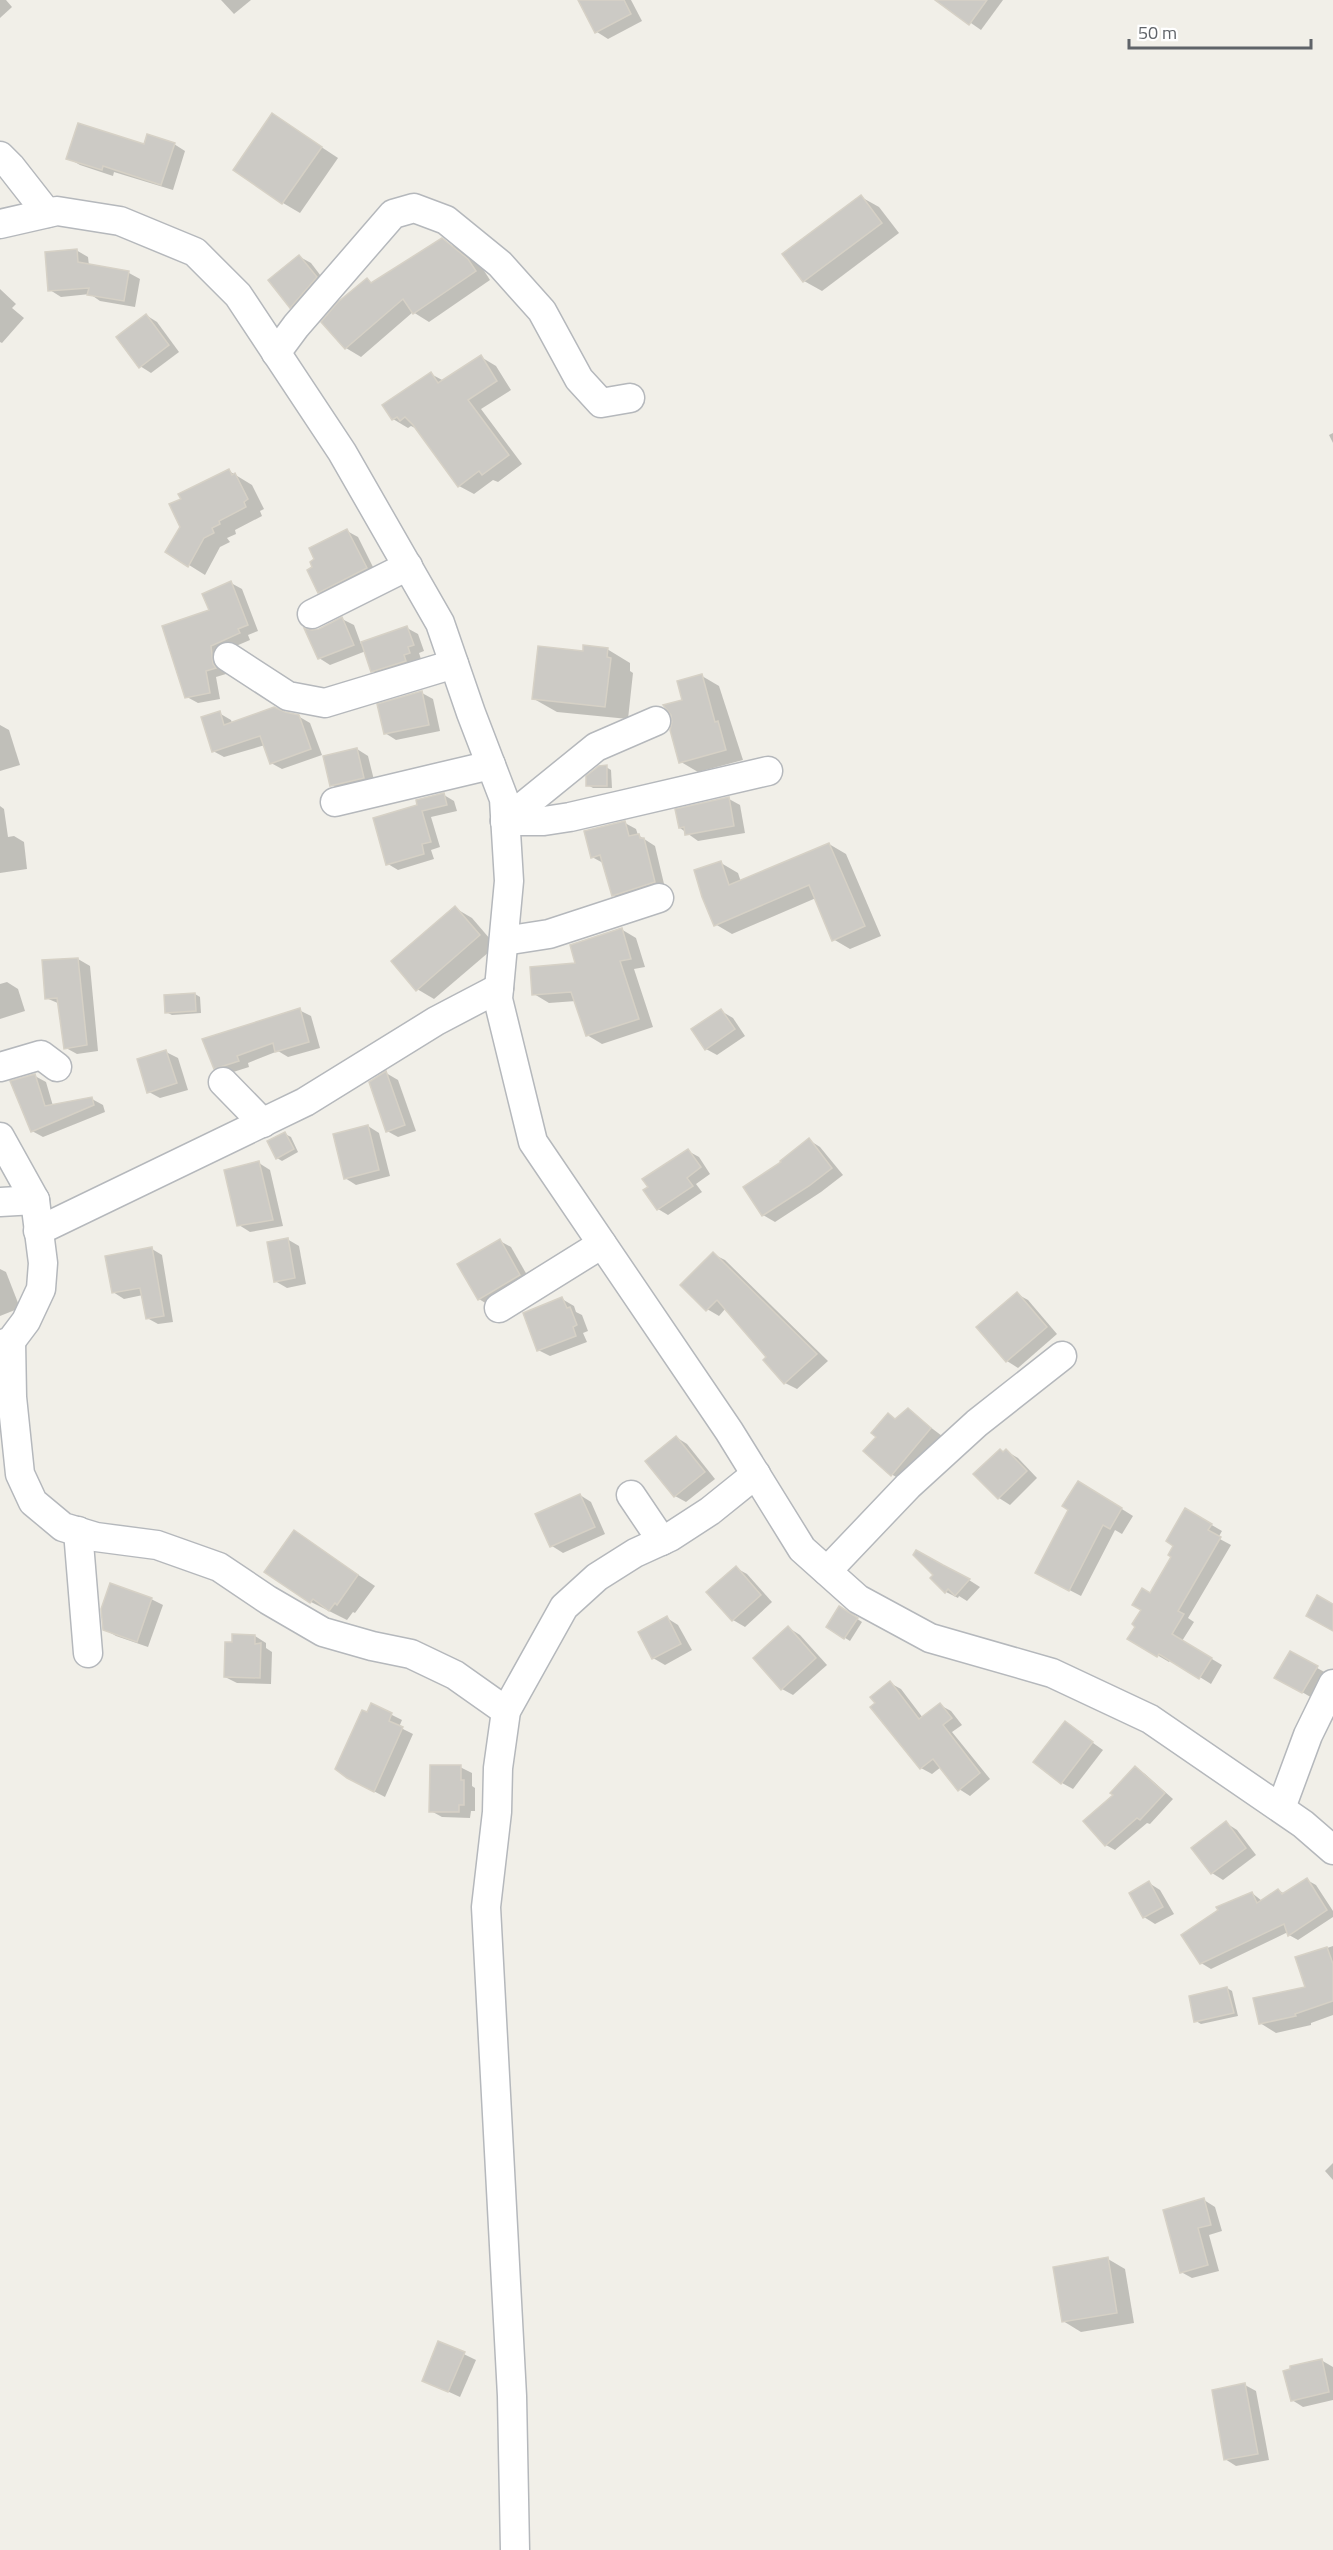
<svg xmlns="http://www.w3.org/2000/svg" width="1333" height="2550" font-family="'Titillium Web',sans-serif">
<style>
.shadow{fill:#0003}
.building{fill:#cccac5;stroke:#d6d1c6;stroke-width:1.5}
.lines{fill:none;stroke-linecap:round;stroke-linejoin:round}
.minor-casing{stroke:#b5b8bc;stroke-width:31}
.minor{stroke:#fff;stroke-width:28}
</style>
<rect width="100%" height="100%" fill="#f1efe8"/>
<g class="shadow">
<path d="M0 0H6L12 7 0 18Z"/>
<path d="M221 0H251L234 14Z"/>
<path d="M587 0H631L642 21 608 39 597 32 581 3Z"/>
<path d="M938 0H1003L981 30Z"/>
<path d="M273 115 338 158 300 213 283 203Z"/>
<path d="M174 144 185 151 173 190 114 172 113 176 80 165 68 158Z"/>
<path d="M861 197 879 207 899 233 822 291 804 281 784 255Z"/>
<path d="M442 240 457 248 483 269 490 280 429 322 413 312 361 357 346 348 367 280 373 284Z"/>
<path d="M76 250 88 257 89 266 129 273 140 279 135 307 100 301 90 294 61 297 50 290Z"/>
<path d="M300 257 311 263 327 284 302 313 291 307Z"/>
<path d="M0 289 16 304 12 308 24 318 2 343 0 342Z"/>
<path d="M146 315 157 322 179 352 151 373 140 366Z"/>
<path d="M481 357 496 366 511 390 481 409 522 464 498 482 493 480 474 494 459 486 415 428 411 426 408 428 393 419 431 374 444 381Z"/>
<path d="M1333 433V443L1329 435Z"/>
<path d="M229 471 252 485 264 509 260 511 262 516 235 530 236 534 227 538 230 542 220 547 205 575 189 565Z"/>
<path d="M347 531 358 537 377 575 330 598 319 592Z"/>
<path d="M231 583 242 589 258 631 248 635 250 640 222 652 226 674 216 677 220 699 198 703 187 697 211 611Z"/>
<path d="M342 619 354 625 361 644 407 628 418 634 424 651 419 653 421 659 384 677 373 671 366 651 330 665 319 658V630Z"/>
<path d="M607 649 630 663V671L633 673 628 719 557 712 534 699 584 653Z"/>
<path d="M702 676 719 686 743 760 698 772 681 762 684 701Z"/>
<path d="M422 693 433 699 440 731 396 740 385 733Z"/>
<path d="M219 713 231 720 232 723 284 714 298 716 310 723 322 755 282 769 271 763 265 745 224 757 213 751Z"/>
<path d="M0 725 9 730 20 765 0 771Z"/>
<path d="M357 749 368 756 375 784 343 792 332 785Z"/>
<path d="M606 767 611 770 612 788H593L588 785Z"/>
<path d="M444 795 454 801 457 811 431 817 440 847 431 850 434 859 398 870 388 864 419 806Z"/>
<path d="M729 799 740 805 745 833 698 841 680 828Z"/>
<path d="M0 806 4 809 8 837 14 836 24 842 27 869 0 873Z"/>
<path d="M625 823 636 829 638 835 655 846 665 888 624 902 613 895 603 863 592 857Z"/>
<path d="M829 844 846 854 881 936 850 949 833 939 816 898 732 934 715 924 721 863 738 873 741 882Z"/>
<path d="M455 908 472 918 496 946 434 999 417 989Z"/>
<path d="M621 929 636 938 645 967 634 969 653 1027 602 1044 587 1035 576 1001 549 1003 534 994 577 964Z"/>
<path d="M78 959 90 966 98 1051 77 1054 66 1048 60 1004 46 998Z"/>
<path d="M7 982 18 989 25 1011 0 1019V984Z"/>
<path d="M195 994 200 997 201 1013 172 1015 166 1012Z"/>
<path d="M299 1010 311 1016 320 1048 288 1057 278 1051 248 1063 249 1067 227 1074 215 1068Z"/>
<path d="M721 1011 733 1018 745 1036 717 1055 706 1049Z"/>
<path d="M166 1052 178 1058 188 1090 160 1098 149 1092Z"/>
<path d="M386 1073 398 1080 416 1131 398 1137 387 1131Z"/>
<path d="M35 1076 46 1082 53 1106 92 1099 103 1105 105 1112 43 1137 32 1131Z"/>
<path d="M368 1126 379 1133 390 1176 356 1185 345 1178Z"/>
<path d="M285 1134 291 1137 298 1152 282 1161 277 1158Z"/>
<path d="M809 1140 820 1147 843 1175 821 1192 775 1222 763 1215 783 1163Z"/>
<path d="M688 1151 699 1157 710 1174 696 1184 702 1192 668 1215 658 1209 650 1188Z"/>
<path d="M259 1163 270 1170 283 1226 250 1232 239 1225Z"/>
<path d="M287 1239 299 1246 306 1284 287 1288 275 1281Z"/>
<path d="M500 1241 511 1247 531 1282 490 1306 479 1299Z"/>
<path d="M152 1249 162 1255 173 1322 158 1324 147 1318 143 1295 124 1299 113 1292Z"/>
<path d="M713 1254 725 1260 828 1361 797 1389 785 1383 768 1358 726 1308 719 1316 707 1309Z"/>
<path d="M0 1269 6 1272 20 1308 0 1316Z"/>
<path d="M1017 1294 1028 1300 1057 1334 1018 1368 1007 1361Z"/>
<path d="M562 1299 574 1306 576 1312 582 1315 588 1331 583 1333 587 1342 550 1356 538 1350Z"/>
<path d="M908 1410 942 1436 903 1481 891 1474 878 1436 889 1415 896 1419Z"/>
<path d="M676 1437 687 1444 715 1479 686 1502 675 1496Z"/>
<path d="M1006 1451 1018 1458 1037 1478 1010 1505 999 1498 976 1474Z"/>
<path d="M1090 1489 1133 1516 1122 1534 1115 1530 1081 1596 1048 1579Z"/>
<path d="M580 1495 591 1502 605 1534 563 1553 552 1546Z"/>
<path d="M1186 1510 1222 1531 1218 1538 1231 1545 1188 1618 1194 1622 1182 1641 1222 1665 1211 1684 1171 1659 1169 1662 1130 1639 1173 1556Z"/>
<path d="M294 1532 375 1586 355 1613 353 1612 347 1620 311 1602 266 1571Z"/>
<path d="M916 1552 969 1580 980 1587 967 1601 959 1596 958 1598 946 1592 932 1578 935 1575Z"/>
<path d="M736 1568 747 1574 772 1602 745 1627 733 1620 708 1593Z"/>
<path d="M151 1599 163 1605 148 1647 116 1636 104 1629Z"/>
<path d="M840 1608 862 1622 850 1641 828 1627Z"/>
<path d="M667 1618 678 1625 692 1650 665 1665 653 1658Z"/>
<path d="M789 1628 800 1635 827 1665 793 1695 782 1689Z"/>
<path d="M255 1636 266 1643V1648L272 1652 271 1684 237 1683 225 1677Z"/>
<path d="M1290 1653 1328 1674 1314 1699 1276 1677Z"/>
<path d="M890 1683 901 1689 923 1718 940 1705 951 1711 962 1725 952 1732 990 1779 970 1796 959 1789 941 1767 932 1774 921 1768Z"/>
<path d="M372 1705 402 1720 399 1727 413 1734 385 1797 360 1784 368 1714Z"/>
<path d="M1065 1723 1103 1750 1073 1789 1062 1783Z"/>
<path d="M460 1767 472 1773V1786L475 1788V1811H471L470 1818 442 1817 431 1811Z"/>
<path d="M1136 1768 1145 1774 1173 1799 1150 1824 1147 1823 1115 1850 1106 1845 1115 1795Z"/>
<path d="M1226 1823 1237 1830 1256 1855 1223 1880 1212 1873Z"/>
<path d="M1307 1880 1316 1885 1333 1911V1917L1298 1940 1289 1935 1288 1932 1211 1969 1201 1963 1252 1893 1262 1901 1278 1890 1285 1894Z"/>
<path d="M1149 1883 1160 1890 1174 1914 1155 1924 1144 1917Z"/>
<path d="M1333 1946V2015L1311 2023V2025L1276 2033 1260 2023 1307 1988 1297 1958Z"/>
<path d="M1227 1988 1232 1991 1238 2016 1201 2024 1196 2021Z"/>
<path d="M1333 2163V2180L1325 2171Z"/>
<path d="M1204 2200 1215 2207 1222 2231 1209 2235 1219 2271 1192 2278 1181 2272Z"/>
<path d="M1108 2259 1125 2269 1134 2323 1081 2332 1063 2321Z"/>
<path d="M439 2342 476 2360 460 2397 423 2380Z"/>
<path d="M1321 2360 1333 2367V2400L1303 2407 1292 2400Z"/>
<path d="M1245 2385 1256 2391 1269 2460 1236 2466 1225 2459Z"/>
</g>
<g class="building">
<path d="M578 0H624L631 14 595 33Z"/>
<path d="M935 0H987L969 25Z"/>
<path d="M272 113 322 147 282 204 233 170Z"/>
<path d="M78 123 144 144 147 134 175 143 161 185 103 166 102 170 66 159Z"/>
<path d="M861 195 882 223 803 282 782 254Z"/>
<path d="M442 238 468 259 476 271 413 314 403 299 345 349 321 322 338 302 367 278 371 283Z"/>
<path d="M77 249 78 262 129 271 124 301 87 295 89 288 48 291 45 252Z"/>
<path d="M299 255 317 277 290 308 268 280Z"/>
<path d="M146 314 169 345 139 368 116 337Z"/>
<path d="M481 355 497 381 468 400 509 455 482 475 479 471 458 487 413 425 405 417 400 421 397 417 392 420 382 405 431 372 438 383Z"/>
<path d="M229 469 232 475 235 473 248 499 244 502 246 507 219 521 220 524 212 528 214 533 204 538 188 567 165 552 180 527 169 504 181 499 178 494Z"/>
<path d="M347 529 367 568 318 593 307 570 312 567 310 562 314 559 309 548Z"/>
<path d="M231 581 248 625 238 629 240 633 211 646 213 664 216 668 206 671 210 693 185 698 162 626 209 610 202 594Z"/>
<path d="M342 617 354 645 318 659 304 628 312 630 319 629Z"/>
<path d="M407 626 414 645 408 647 410 653 404 655 406 661 371 672 361 642Z"/>
<path d="M583 645 608 648 607 657 611 658 605 707 532 699 538 646 583 651Z"/>
<path d="M702 674 715 722 718 721 726 750 679 763 670 730 672 722 671 715 663 705 682 700 677 681Z"/>
<path d="M422 691 429 725 384 734 377 704Z"/>
<path d="M274 707 285 712 299 715 311 749 270 764 260 736 212 752 201 717 220 711 224 725Z"/>
<path d="M357 748 364 778 330 786 323 756Z"/>
<path d="M607 765V786H586V776L599 766Z"/>
<path d="M444 793 447 805 422 811 431 842 422 844 424 854 386 865 373 818 417 805 416 800Z"/>
<path d="M729 797 734 826 685 835 684 827 679 828 675 809Z"/>
<path d="M625 821 629 836 639 834 640 838H644L655 882 612 896 600 855 591 858 584 831Z"/>
<path d="M829 843 865 926 832 941 809 885 714 926 702 897 694 870 721 861 729 885Z"/>
<path d="M455 906 480 935 416 991 391 961Z"/>
<path d="M622 928 631 959 620 961 639 1019 586 1036 571 992 532 995 530 967 575 963 570 945Z"/>
<path d="M78 958 87 1045 64 1049 57 998 45 999 42 960Z"/>
<path d="M195 993 196 1011 165 1013 164 995Z"/>
<path d="M300 1008 309 1042 275 1052 273 1043 237 1056 239 1061 214 1069 202 1039Z"/>
<path d="M721 1009 735 1029 705 1050 691 1029Z"/>
<path d="M166 1050 177 1083 147 1093 137 1059Z"/>
<path d="M386 1071 405 1125 386 1132 369 1082Z"/>
<path d="M35 1074 45 1106 92 1097 94 1105 31 1132 10 1081Z"/>
<path d="M368 1125 379 1170 344 1179 333 1134Z"/>
<path d="M285 1132 294 1149 276 1159 267 1141Z"/>
<path d="M809 1138 832 1168 809 1186 762 1216 743 1187 781 1162 780 1161Z"/>
<path d="M688 1149 701 1167 687 1178 693 1186 657 1210 643 1190 648 1187 642 1179Z"/>
<path d="M259 1161 273 1220 237 1226 224 1170Z"/>
<path d="M288 1238 295 1278 274 1282 267 1242Z"/>
<path d="M500 1239 520 1275 478 1300 457 1264Z"/>
<path d="M152 1247 164 1316 146 1319 140 1288 112 1293 105 1256Z"/>
<path d="M713 1252 817 1354 784 1384 763 1360 766 1357 717 1300 706 1311 680 1285Z"/>
<path d="M1017 1292 1047 1327 1006 1362 976 1327Z"/>
<path d="M562 1297 567 1308 570 1307 577 1325 573 1327 576 1336 537 1351 523 1313Z"/>
<path d="M908 1408 931 1428 891 1476 863 1451 876 1437 871 1433 888 1413 895 1419Z"/>
<path d="M676 1436 705 1472 674 1497 645 1461Z"/>
<path d="M1000 1449 1003 1452 1006 1449 1027 1471 998 1499 973 1474Z"/>
<path d="M1078 1481 1122 1508 1110 1529 1103 1525 1069 1591 1035 1573 1068 1510 1062 1506Z"/>
<path d="M580 1494 595 1527 550 1547 535 1514Z"/>
<path d="M1185 1508 1212 1524 1208 1530 1221 1537 1178 1611 1184 1614 1172 1634 1212 1658 1199 1679 1159 1654 1157 1657 1127 1639 1135 1627 1132 1624 1141 1610 1132 1605 1142 1588 1150 1593 1171 1557 1168 1555 1173 1546 1166 1541Z"/>
<path d="M294 1530 358 1575 337 1605 335 1603 329 1611 313 1599 310 1603 264 1572Z"/>
<path d="M916 1550 943 1565 970 1579 955 1596 948 1589 945 1593 930 1578 933 1575 913 1555Z"/>
<path d="M736 1566 761 1595 732 1621 706 1592Z"/>
<path d="M110 1583 152 1598 137 1642 103 1630 101 1609Z"/>
<path d="M1317 1595 1333 1604V1631L1306 1616Z"/>
<path d="M839 1606 858 1618 844 1639 826 1627Z"/>
<path d="M667 1616 681 1644 652 1659 638 1632Z"/>
<path d="M788 1626 816 1658 781 1690 753 1658Z"/>
<path d="M232 1634 255 1635V1644L261 1643 260 1678 224 1677 225 1642H232Z"/>
<path d="M1290 1651 1318 1666 1302 1693 1274 1678Z"/>
<path d="M890 1681 919 1719 940 1703 952 1718 943 1725 980 1773 958 1791 933 1759 920 1769 870 1707 875 1703 870 1697Z"/>
<path d="M371 1703 392 1713 389 1721 403 1727 374 1792 347 1778 335 1769 362 1710 367 1712Z"/>
<path d="M1065 1721 1093 1742 1061 1784 1033 1762Z"/>
<path d="M430 1765H461V1780H464V1805H459V1812H429Z"/>
<path d="M1135 1766 1165 1793 1140 1820 1137 1818 1105 1846 1083 1821 1113 1795 1110 1793Z"/>
<path d="M1226 1821 1246 1848 1211 1874 1191 1848Z"/>
<path d="M1307 1878 1327 1910 1288 1936 1284 1924 1200 1964 1181 1935 1218 1910 1216 1907 1252 1892 1257 1903 1278 1889 1282 1894Z"/>
<path d="M1149 1881 1163 1907 1143 1918 1129 1893Z"/>
<path d="M1327 1947 1333 1964V2001L1295 2014 1296 2016 1259 2024 1253 1998 1305 1987 1295 1957Z"/>
<path d="M1227 1987 1234 2013 1194 2022 1189 1996Z"/>
<path d="M1204 2198 1211 2225 1198 2228 1208 2265 1180 2273 1163 2210Z"/>
<path d="M1108 2257 1117 2313 1062 2322 1053 2267Z"/>
<path d="M438 2341 465 2352 448 2392 422 2381Z"/>
<path d="M1322 2359 1329 2392 1291 2401 1283 2371 1290 2369V2366Z"/>
<path d="M1245 2383 1258 2454 1224 2460 1212 2390Z"/>
</g>
<g class="lines">
<defs>
<g id="minor">
<path d="M0 156 11 167 47 213"/>
<path d="M0 224 57 211 120 221 195 252 238 295 342 452 440 623 471 713 504 799 509 881 498 999 533 1142 729 1431 802 1549 858 1599 930 1638 1052 1673 1150 1719 1303 1824 1333 1850"/>
<path d="M276 353 296 326 393 214 414 208 446 220 500 264 542 311 579 379 601 403 630 398"/>
<path d="M312 614 408 566"/>
<path d="M228 657 288 696 325 703 454 664"/>
<path d="M335 802 491 765"/>
<path d="M505 821H544L570 817 768 771"/>
<path d="M505 821 596 747 656 721"/>
<path d="M504 941 549 934 659 898"/>
<path d="M0 1067 41 1055 57 1067"/>
<path d="M223 1082 263 1123"/>
<path d="M0 1137 35 1200 43 1263 41 1289 26 1321 11 1341 0 1345"/>
<path d="M0 1202 35 1200"/>
<path d="M38 1231 305 1102 436 1021 499 988"/>
<path d="M499 1308 602 1244"/>
<path d="M11 1341 12 1397 20 1474 33 1502 63 1527 96 1537 157 1545 219 1567 268 1600 323 1632 372 1646 411 1654 455 1675 506 1711"/>
<path d="M631 1495 662 1541"/>
<path d="M78 1531 88 1653"/>
<path d="M827 1571 908 1486 977 1423 1062 1356"/>
<path d="M1281 1808 1308 1735 1333 1684"/>
<path d="M515 2550 512 2396 486 1907 497 1812 498 1768 506 1711 564 1607 597 1577 635 1553 670 1537 710 1511 756 1474"/>
</g>
</defs>
<use href="#minor" class="minor-casing"/>
<use href="#minor" class="minor"/>
</g>
<path d="M1129 39v9h182v-9" fill="none" stroke="#5f6368" stroke-width="3"/>
<text x="1138" y="39" font-size="18" fill="#5f6368" stroke="#ffffff" stroke-width="4.5" paint-order="stroke">50 m</text>
</svg>
